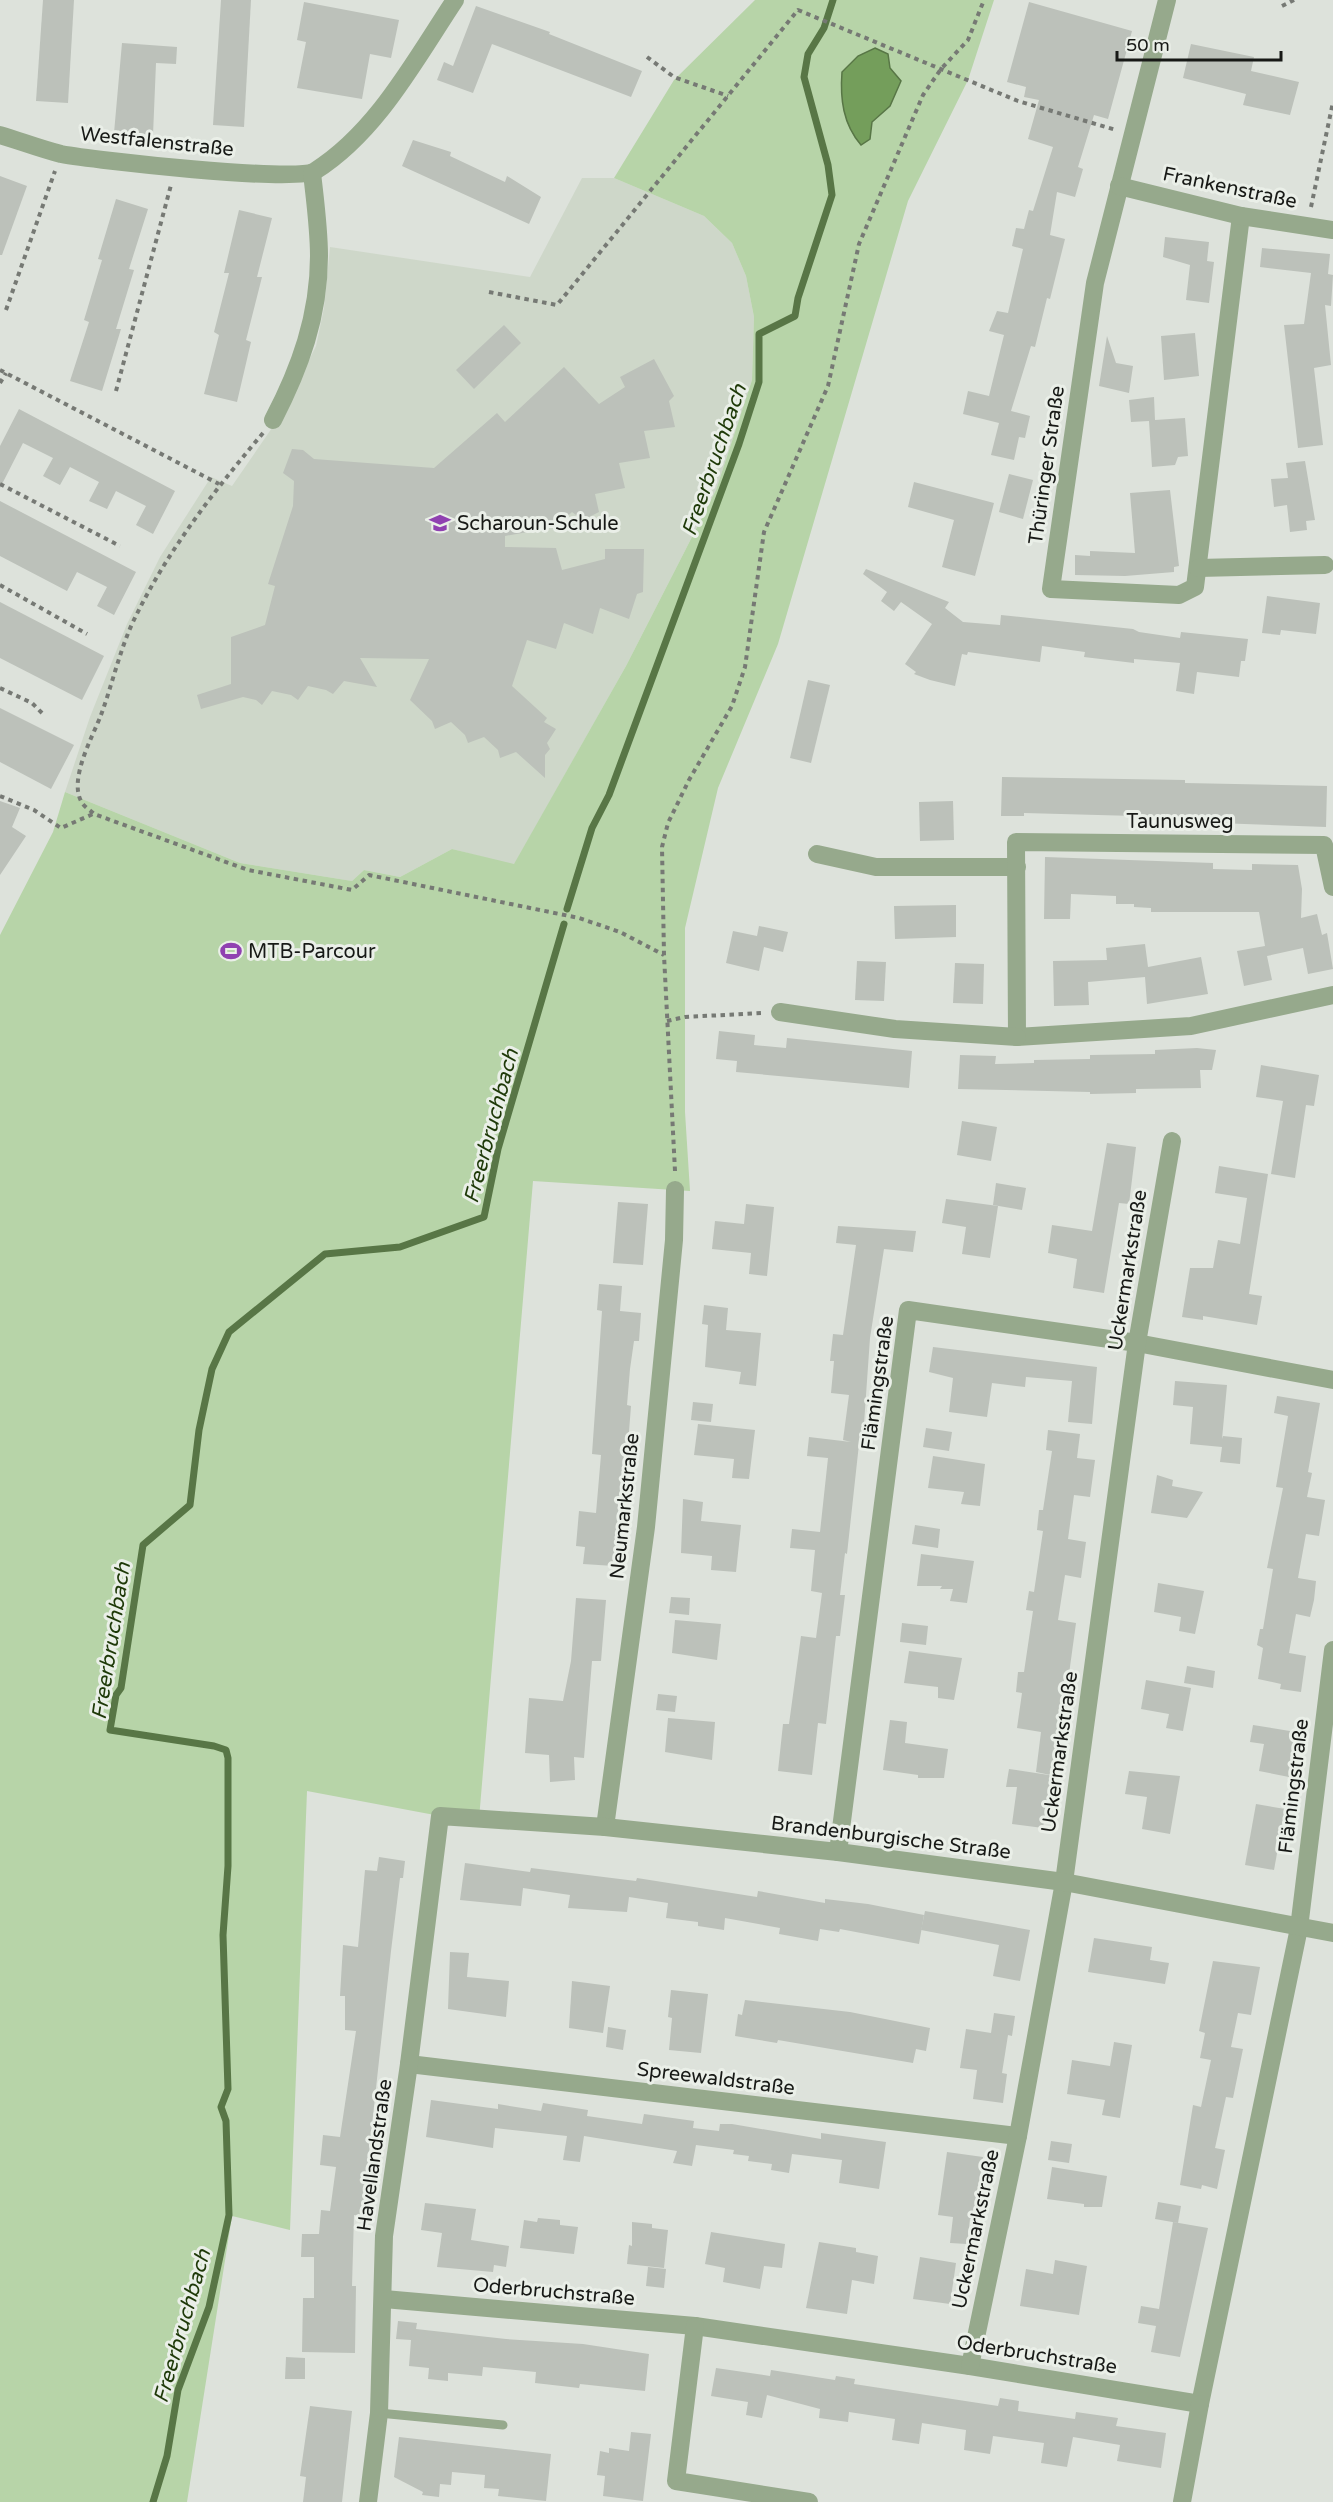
<svg xmlns="http://www.w3.org/2000/svg" width="1333" height="2502" font-family="'Varela Round',sans-serif">
<style>
.built{fill:#ced7c9}
.green{fill:#b7d4a8;fill-rule:evenodd}
.water{fill:#749e5b;stroke:#587646;stroke-width:1.5}
.lines{fill:none;stroke-linecap:round;stroke-linejoin:round}
.stream{stroke:#587646;stroke-width:7}
.building{fill:#bcc1ba}
.path{stroke:#767974;stroke-width:4;stroke-dasharray:4.5 4.5;stroke-linecap:butt}
.lane{stroke:#96a98c;stroke-width:9}
.street{stroke:#96a98c;stroke-width:18}
.labels{text-anchor:middle;stroke-width:6;stroke-linejoin:round;paint-order:stroke}
.street-label{font-size:20px;fill:#171916;stroke:#eaefe8}
.poi-label{font-size:20px;fill:#171916;stroke:#eaefe8;text-anchor:start}
.water-label{font-size:21px;font-style:italic;fill:#1e3908;stroke:#eaefe8}
</style>
<rect width="100%" height="100%" fill="#dde2db"/>
<path class="built" d="M582 178H614L704 216 732 243 746 276 754 317 752 380 716 490 626 666 514 865 452 849 400 877 364 870 352 881 240 863 65 792 90 717 127 624 160 557 211 477 232 486 283 412 316 346 324 308 330 247 530 277Z"/>
<path class="green" d="M755 0H994L968 80 908 201 778 644 718 788 685 928V1112L690 1191 533 1181 479 1819 440 1816 307 1791 290 2230 232 2216 187 2502H0V935L53 832 65 792 240 863 352 881 364 870 400 877 452 849 514 864 626 666 716 490 752 380 754 317 746 276 732 243 704 216 614 178 674 80ZM888 54 890 106 872 122Z"/>
<path class="water" d="M875 48 888 54 890 68 901 81 890 106 872 122 870 139 861 145C843 124 840 99 842 72L858 56Z"/>
<g class="lines">
<g class="stream">
<path d="M567 909 592 828 609 795 739 444 759 382V334L795 316 798 298 832 195 828 165 804 77 808 54 824 28 833 0"/>
<path d="M153 2502 167 2456 178 2390 209 2307 229 2215 226 2121 221 2107 228 2089 223 1935 228 1866V1758L226 1750 214 1746 110 1730 116 1695 121 1688 143 1545 190 1505 199 1430 212 1369 229 1332 325 1254 400 1247 484 1217 498 1149 564 924"/>
</g>
</g>
<g class="building">
<path d="M43 0H74L68 103 36 101Z"/>
<path d="M221 0H251L244 127 213 125Z"/>
<path d="M304 2 399 20 391 58 370 54 362 99 297 88 306 42 297 40Z"/>
<path d="M1029 2 1132 31 1108 119 1094 115 1078 167 1083 169 1075 197 1057 192 1050 235 1065 239 1050 299 1047 298 1035 347 1031 346 1011 411 1030 416 1025 438 1019 437 1014 460 991 455 999 423 963 414 968 391 989 396 1004 335 989 331 997 311 1008 313 1023 249 1012 246 1016 228 1024 229 1029 210 1033 211 1053 147 1028 139 1039 100 1024 97 1026 87 1007 82Z"/>
<path d="M476 6 550 32 549 34 642 71 631 97 492 44 473 93 437 80 444 62 453 66Z"/>
<path d="M122 43 177 47 176 64 156 63 153 135 114 133Z"/>
<path d="M1191 44 1254 57 1251 71 1299 82 1290 115 1243 105 1246 94 1183 78Z"/>
<path d="M413 140 451 152 450 156 505 182 507 176 541 197 529 224 402 166Z"/>
<path d="M0 176 27 186 2 255H0Z"/>
<path d="M116 199 148 209 129 269 134 270 116 329H121L102 391 70 381 89 322 84 320 102 260 98 259Z"/>
<path d="M239 210 272 218 257 277H262L246 340 251 342 237 402 204 394 219 335 214 332 229 273H224Z"/>
<path d="M1165 237 1209 242 1207 261 1214 262 1209 303 1186 300 1190 265 1163 257Z"/>
<path d="M1262 248 1330 254 1328 274 1333 275 1331 306 1325 305 1331 365 1314 368 1323 445 1298 448 1284 325 1304 324 1311 273 1260 267Z"/>
<path d="M504 325 521 343 474 389 456 370Z"/>
<path d="M1195 333 1199 376 1164 380 1161 336Z"/>
<path d="M1107 336 1116 363 1133 366 1129 393 1099 386Z"/>
<path d="M654 359 674 396 669 401 675 427 644 431 650 458 619 463 625 488 595 494 599 512 583 520 572 512 556 527 505 536V547L556 548 562 570 605 559V549H644L643 592 637 594 629 619 600 608 593 634 564 623 556 649 527 640 512 686 547 718 544 722 556 729 547 743 550 749 545 755V778L516 752 500 758 498 750 484 737 468 743 465 735 451 722 435 729 432 721 410 700 429 659 360 658 377 687 344 681 333 694 326 690 308 686 298 700 291 695 272 691 262 705 256 700 243 697 201 709 197 695 231 684V637L265 625 275 586 268 584 293 506 294 481 283 473 292 449 303 450 314 459 434 468 497 413 505 422 564 367 599 404 625 387 620 377Z"/>
<path d="M1154 397 1155 420 1185 418 1188 456 1178 457 1175 465 1152 467 1149 421 1131 422 1129 400Z"/>
<path d="M19 409 175 491 153 534 136 525 146 506 116 491 107 509 89 501 99 482 70 467 60 485 43 476 53 458 23 443 0 488V446Z"/>
<path d="M1305 461 1315 520 1306 521 1307 530 1290 532 1287 505 1274 507 1271 479 1288 478 1286 463Z"/>
<path d="M1009 474 1033 480 1023 519 999 512Z"/>
<path d="M914 482 994 503 975 576 942 567 954 520 908 507Z"/>
<path d="M1170 490 1179 566 1174 567V572L1125 576 1075 575V555L1090 556V551L1135 553 1130 493Z"/>
<path d="M0 501 136 572 114 615 97 606 107 587 77 572 67 591 0 556Z"/>
<path d="M866 569 949 602 945 608 963 622 1000 625 1001 615 1133 629 1139 632 1180 638 1181 632 1248 639 1245 661H1241L1239 677 1197 672 1194 694 1176 691 1180 663 1134 659V663L1084 657 1085 652 1042 646 1040 662 968 652 967 655 962 654 955 686 930 680 914 674 916 672 905 664 932 624 901 602 894 611 881 601 887 592 863 574Z"/>
<path d="M1267 596 1320 603 1316 634 1281 630 1280 635 1262 633Z"/>
<path d="M0 602 104 656 82 700 0 658Z"/>
<path d="M808 680 830 685 811 763 790 758Z"/>
<path d="M0 708 74 745 51 789 0 762Z"/>
<path d="M1002 777 1185 780V783L1327 786 1326 827 1135 820V816L1024 813V816H1001Z"/>
<path d="M0 801 20 808 12 827 26 836 0 875Z"/>
<path d="M953 801 954 840 920 841 919 802Z"/>
<path d="M1045 857 1213 863V869L1252 870V864L1298 865 1302 889 1301 918 1317 914 1322 935 1327 933 1333 969 1308 974 1303 948 1267 956 1272 980 1244 986 1237 951 1265 946 1259 912H1151V908L1134 907V904H1116V896L1071 894 1070 919H1044Z"/>
<path d="M956 905V937L895 939 894 906Z"/>
<path d="M759 926 788 932 783 952 764 947 759 971 726 963 733 931 757 936Z"/>
<path d="M1145 944 1148 967 1201 957 1208 994 1147 1004 1145 977 1088 982 1089 1005 1054 1006 1053 961 1107 960 1106 948Z"/>
<path d="M857 961 886 962 884 1001 855 1000Z"/>
<path d="M955 963 984 964 983 1004 953 1003Z"/>
<path d="M719 1031 755 1035 754 1045 786 1048 787 1038 912 1051 909 1088 736 1072 737 1061 716 1059Z"/>
<path d="M1197 1048 1216 1050 1212 1070H1200L1201 1088 1136 1089V1093L1090 1094V1092L958 1089 960 1055 996 1056 995 1064 1034 1063V1060L1090 1059V1055L1155 1054V1050Z"/>
<path d="M1261 1065 1319 1075 1314 1106 1306 1105 1295 1178 1271 1174 1283 1101 1256 1097Z"/>
<path d="M962 1121 997 1127 991 1161 957 1155Z"/>
<path d="M1107 1143 1136 1147 1129 1204 1119 1203 1104 1293 1073 1288 1077 1259 1048 1253 1052 1225 1092 1231Z"/>
<path d="M1219 1166 1268 1174 1249 1294 1262 1296 1257 1325 1203 1316V1320L1182 1317 1190 1268H1213L1218 1240 1240 1244 1247 1198 1215 1193Z"/>
<path d="M996 1183 1026 1188 1022 1210 993 1205Z"/>
<path d="M946 1199 998 1206 990 1258 962 1254 966 1227 942 1223Z"/>
<path d="M618 1202 648 1204 643 1265 613 1263Z"/>
<path d="M746 1204 774 1207 767 1276 749 1274 751 1253 712 1249 715 1221 744 1224Z"/>
<path d="M838 1226 916 1231 913 1252 884 1249 870 1338 863 1438H860L859 1444 847 1554 845 1553 840 1595H845L840 1636H836L826 1724 818 1723 812 1775 778 1771 783 1724H789L801 1636 816 1638 822 1593 811 1591 815 1550 790 1548 792 1529 820 1532 828 1458 807 1456 809 1437 851 1442 843 1440 849 1395 831 1393 834 1361H830L833 1334 843 1335 856 1245 836 1243Z"/>
<path d="M599 1284 622 1286 620 1311 641 1313 639 1341H634L630 1369 627 1405 631 1406 627 1457 621 1477 614 1566 583 1564 585 1547 576 1546 579 1511 596 1513 601 1455 592 1454 602 1311 597 1310Z"/>
<path d="M704 1305 728 1308 726 1330 761 1333 756 1386 739 1384 741 1372 705 1367 708 1325 702 1324Z"/>
<path d="M933 1347 1097 1367 1092 1424 1068 1422 1072 1381 1026 1377 1025 1387 992 1383 987 1417 949 1412 953 1378 929 1372Z"/>
<path d="M1175 1381 1227 1385 1222 1439 1223 1436 1242 1438 1240 1464 1220 1462 1222 1447 1190 1444 1193 1407 1173 1405Z"/>
<path d="M1277 1396 1320 1403 1308 1472 1312 1473 1307 1497 1325 1500 1319 1536 1306 1534 1298 1578 1316 1581 1314 1600 1310 1617 1296 1614 1289 1653 1306 1656 1301 1692 1280 1689 1281 1684 1258 1679 1263 1648 1257 1645 1260 1629H1263L1273 1569 1267 1568 1283 1488 1276 1487 1288 1416 1274 1413Z"/>
<path d="M693 1402 713 1404 711 1422 691 1420Z"/>
<path d="M698 1424 755 1430 749 1479 732 1478 734 1459 694 1455Z"/>
<path d="M926 1428 952 1432 949 1451 923 1447Z"/>
<path d="M1048 1430 1080 1434 1077 1458 1095 1460 1090 1497 1074 1495 1068 1539 1086 1542 1081 1578 1065 1575 1058 1620 1076 1623 1055 1776 1036 1772 1041 1732 1017 1728 1022 1693 1016 1692 1018 1672H1024L1033 1611 1026 1610 1029 1591 1034 1592 1043 1531 1037 1530 1039 1510H1043L1052 1451 1046 1450Z"/>
<path d="M933 1456 985 1464 980 1506 961 1504 964 1492 928 1488Z"/>
<path d="M1157 1475 1173 1480 1172 1486 1203 1492 1187 1518 1151 1513Z"/>
<path d="M683 1499 703 1502 701 1521 741 1525 736 1572 711 1570 712 1556 681 1553Z"/>
<path d="M915 1525 940 1529 938 1548 912 1544Z"/>
<path d="M921 1554 974 1561 967 1603 950 1601 953 1589H940L942 1586H917Z"/>
<path d="M1158 1583 1204 1591 1195 1634 1179 1631 1181 1617 1154 1612Z"/>
<path d="M671 1597 690 1598 689 1615 669 1613Z"/>
<path d="M576 1598 606 1600 601 1661H592L584 1758 574 1757 575 1780 550 1782 549 1755 525 1753 529 1698 563 1701 571 1661Z"/>
<path d="M675 1620 721 1624 717 1660 672 1653Z"/>
<path d="M902 1623 928 1626 926 1645 900 1642Z"/>
<path d="M909 1651 962 1658 954 1700 938 1698V1687L904 1683Z"/>
<path d="M1187 1666 1215 1671 1213 1688 1184 1683Z"/>
<path d="M1146 1680 1191 1688 1183 1731 1166 1728 1169 1714 1141 1709Z"/>
<path d="M658 1694 677 1696 675 1712 656 1710Z"/>
<path d="M668 1718 715 1722 712 1760 665 1752Z"/>
<path d="M890 1720 907 1722 905 1743 948 1749 944 1778H918V1775L883 1770Z"/>
<path d="M1253 1725 1296 1732 1289 1777 1259 1771 1264 1744 1250 1742Z"/>
<path d="M1009 1769 1062 1777 1061 1787H1049L1043 1828 1012 1824 1017 1787H1006Z"/>
<path d="M1129 1771 1180 1776 1170 1834 1142 1829 1147 1797 1125 1794Z"/>
<path d="M1256 1804 1285 1809 1274 1870 1245 1865Z"/>
<path d="M379 1857 405 1861 403 1878H400L391 1951 362 2216 354 2215 352 2286H356L355 2353 302 2352 303 2298H314V2257H301L302 2234H319L321 2210 330 2211 336 2167 320 2165 323 2135 340 2137 356 2031 345 2030V1996H340L343 1945 358 1947 365 1870 377 1871Z"/>
<path d="M465 1863 530 1872 531 1868 636 1881 637 1878 757 1897 758 1891 825 1903V1899L868 1904 924 1915 919 1944 840 1929 839 1932 820 1929 818 1941 779 1934 780 1928 725 1918 724 1930 698 1926V1922L666 1918 668 1903 629 1897 627 1912 568 1908 570 1895 523 1888 521 1906 460 1900Z"/>
<path d="M925 1911 1030 1930 1020 1981 993 1976 999 1945 921 1930Z"/>
<path d="M1094 1938 1152 1947 1150 1960 1169 1963 1165 1984 1088 1972Z"/>
<path d="M450 1952 469 1953 467 1977 509 1981 506 2017 448 2009Z"/>
<path d="M1213 1961 1260 1967 1251 2015 1238 2013 1231 2047 1243 2049 1233 2098 1226 2097 1215 2148 1225 2150 1217 2189 1202 2185 1201 2189 1180 2185 1193 2105 1201 2107 1211 2060 1200 2058 1205 2033 1199 2031Z"/>
<path d="M572 1981 610 1986 603 2033 569 2028Z"/>
<path d="M671 1990 708 1994 701 2053 669 2050 672 2018 668 2017Z"/>
<path d="M745 2000 850 2012 930 2028 926 2051 916 2049 913 2063 778 2040 777 2043 735 2036 738 2014 742 2015Z"/>
<path d="M994 2013 1015 2016 1012 2036 1008 2035 1002 2073 1007 2074 1003 2103 973 2099 977 2070 960 2068 966 2029 991 2033Z"/>
<path d="M608 2027 626 2030 623 2050 606 2047Z"/>
<path d="M1114 2042 1132 2045 1120 2118 1102 2115 1105 2100 1067 2094 1072 2060 1110 2066Z"/>
<path d="M431 2100 498 2109V2104L541 2111 543 2103 588 2110 587 2116 642 2124 644 2114 694 2121 693 2128 719 2131 720 2124H732L821 2139V2133L886 2142 879 2189 839 2183 842 2160 792 2154 789 2173 771 2170 772 2164 748 2161 749 2156 733 2154 734 2150 696 2145 692 2166 673 2163 677 2151 584 2136 580 2162 563 2160 567 2136 495 2128 493 2148 426 2137Z"/>
<path d="M1051 2141 1072 2144 1069 2163 1048 2160Z"/>
<path d="M947 2152 983 2157 974 2220 970 2219 967 2244 950 2243 953 2217 938 2215Z"/>
<path d="M1052 2167 1107 2176 1102 2207H1084V2204L1047 2199Z"/>
<path d="M1158 2202 1181 2206 1178 2223 1155 2219Z"/>
<path d="M425 2203 476 2209 471 2240 509 2246 506 2267 494 2265 493 2272 437 2267 442 2233 421 2230Z"/>
<path d="M538 2218 560 2220V2225L578 2227 574 2254 520 2248 524 2220 537 2222Z"/>
<path d="M632 2222 652 2224V2228L668 2230 664 2268 627 2264 629 2245 632 2246Z"/>
<path d="M1173 2222 1208 2228 1180 2357 1151 2352 1156 2326 1138 2323 1141 2306 1159 2309Z"/>
<path d="M711 2232 785 2244 782 2268 764 2266 760 2289 723 2282 725 2268 705 2264Z"/>
<path d="M819 2242 856 2248V2252L878 2256 874 2284 852 2280 847 2314 806 2308Z"/>
<path d="M920 2257 956 2263 950 2304 913 2299Z"/>
<path d="M1055 2260 1087 2266 1079 2315 1020 2306 1026 2269 1053 2274Z"/>
<path d="M648 2267 666 2269 664 2288 646 2286Z"/>
<path d="M398 2321 417 2323 416 2329 506 2339 583 2344 649 2354 645 2391 580 2384 579 2388 535 2383 536 2372 483 2367 482 2376 448 2373V2381L428 2379 429 2368 409 2366 411 2340 396 2339Z"/>
<path d="M286 2357 305 2358V2379H285Z"/>
<path d="M716 2368 770 2376 771 2370 835 2380 836 2376 855 2379 854 2384 998 2406 1000 2398 1019 2401 1018 2411 1075 2419 1076 2412 1118 2418 1116 2426 1166 2433 1161 2468 1117 2461 1120 2445 1073 2437 1067 2467 1041 2463 1044 2443 993 2436 990 2454 964 2450 966 2430 922 2423 919 2444 892 2440 895 2419 849 2412 848 2422 819 2418 820 2409 767 2395 762 2418 746 2415 748 2402 711 2396Z"/>
<path d="M310 2406 352 2411 342 2502H303L306 2477 300 2476Z"/>
<path d="M631 2432 651 2434 643 2501 603 2496 605 2476 597 2475 600 2451 609 2453V2448L629 2451Z"/>
<path d="M399 2437 551 2454 546 2501 498 2496 499 2489 484 2488 485 2475 452 2472 451 2485 440 2484 439 2497 422 2495 423 2492 394 2477Z"/>
</g>
<g class="lines">
<g class="path">
<path d="M1282 6 1294 0"/>
<path d="M647 57 674 77 728 96"/>
<path d="M1311 207 1333 102"/>
<path d="M489 292 557 305 798 10 1018 101 1116 130"/>
<path d="M6 310 55 171"/>
<path d="M0 370 219 484"/>
<path d="M0 383 6 373"/>
<path d="M116 391 171 185"/>
<path d="M263 433C213 492 165 554 132 624 119 653 112 685 101 715 93 736 69 778 81 801 83 806 90 810 94 814L248 870 352 890 369 875 579 918 620 932 664 955"/>
<path d="M0 484 120 546"/>
<path d="M0 585 87 634"/>
<path d="M0 688 32 703 44 715"/>
<path d="M0 796 34 810 61 828 93 814"/>
<path d="M667 1021 685 1017 762 1013"/>
<path d="M675 1171 664 955 662 847 668 823 689 780 732 706 745 667 764 532 828 386 859 244 923 95 941 69 968 40 984 0"/>
</g>
<path class="lane" d="M379 2413 503 2425"/>
<g class="street">
<path d="M1167 0 1095 283 1051 589 1179 595 1195 587 1241 216"/>
<path d="M0 135C20 141 41 149 61 154 93 160 296 183 315 171 377 132 415 60 455 0"/>
<path d="M1119 186 1241 216 1333 230"/>
<path d="M273 420C300 368 319 316 319 256 319 229 315 200 312 173"/>
<path d="M1198 568 1325 565"/>
<path d="M817 854 876 867H1017"/>
<path d="M1333 887 1324 845 1016 842 1017 1037 1191 1026 1333 995"/>
<path d="M780 1012 895 1029 1017 1037"/>
<path d="M605 1827 646 1527 674 1240 675 1190"/>
<path d="M838 1852 908 1310 1137 1343 1333 1380"/>
<path d="M409 2064 1018 2136"/>
<path d="M384 2299 695 2326 970 2366 1200 2404 1299 1928 1333 1650"/>
<path d="M695 2326 676 2481 809 2502"/>
<path d="M970 2366 1018 2136 1064 1882 1137 1343 1172 1141"/>
<path d="M368 2502 379 2413 384 2236 409 2064 440 1816 605 1827 838 1852 1064 1882 1333 1933"/>
<path d="M1182 2502 1200 2404"/>
</g>
</g>
<defs>
<symbol id="school-bare" viewBox="-9 -9 18 18"><path d="M0-5L7-2L0 1L-7-2ZM-4 1L0 2.5L4 1V4Q0 6-4 4Z" fill="#9041b1" stroke="#eaefe8" stroke-width="2.5" paint-order="stroke"/></symbol>
<symbol id="stadium-bare" viewBox="-9 -9 18 18"><path d="M0-5a6.5 5 0 1 0 0 10a6.5 5 0 1 0 0-10ZM-3.5-1.8h7v3.6h-7Z" fill="#9041b1" stroke="#eaefe8" stroke-width="2.5" paint-order="stroke"/></symbol>
</defs>
<g fill-rule="evenodd">
<use href="#school-bare" x="425" y="508" width="30" height="30"/>
<use href="#stadium-bare" x="216" y="936" width="30" height="30"/>
</g>
<g class="labels">
<g class="street-label">
<text transform="translate(157 141) rotate(6)" y="7">Westfalenstraße</text>
<text transform="translate(1230 187) rotate(12)" y="7">Frankenstraße</text>
<text transform="translate(1046 465) rotate(-82)" y="7">Thüringer Straße</text>
<text x="1180" y="828">Taunusweg</text>
<text transform="translate(1127 1270) rotate(-81)" y="7">Uckermarkstraße</text>
<text transform="translate(877 1383) rotate(-82)" y="7">Flämingstraße</text>
<text transform="translate(624 1506) rotate(-84)" y="7">Neumarkstraße</text>
<text transform="translate(1059 1752) rotate(-82)" y="7">Uckermarkstraße</text>
<text transform="translate(1293 1786) rotate(-83)" y="7">Flämingstraße</text>
<text transform="translate(891 1837) rotate(7)" y="7">Brandenburgische Straße</text>
<text transform="translate(716 2078) rotate(7)" y="7">Spreewaldstraße</text>
<text transform="translate(374 2155) rotate(-82)" y="7">Havellandstraße</text>
<text transform="translate(975 2229) rotate(-78)" y="7">Uckermarkstraße</text>
<text transform="translate(554 2291) rotate(5)" y="7">Oderbruchstraße</text>
<text transform="translate(1037 2354) rotate(9)" y="7">Oderbruchstraße</text>
</g>
<g class="poi-label">
<text x="457" y="530">Scharoun-Schule</text>
<text x="248" y="958">MTB-Parcour</text>
</g>
<g class="water-label">
<text transform="translate(714 460) rotate(-71)" y="7">Freerbruchbach</text>
<text transform="translate(491 1126) rotate(-75)" y="7">Freerbruchbach</text>
<text transform="translate(111 1641) rotate(-81)" y="7">Freerbruchbach</text>
<text transform="translate(182 2326) rotate(-74)" y="7">Freerbruchbach</text>
</g>
</g>
<path d="M1117 51v9h164v-9" fill="none" stroke="#171916" stroke-width="3"/>
<text x="1126" y="51" font-size="18" fill="#171916" stroke="#eaefe8" stroke-width="4.5" paint-order="stroke">50 m</text>
</svg>
